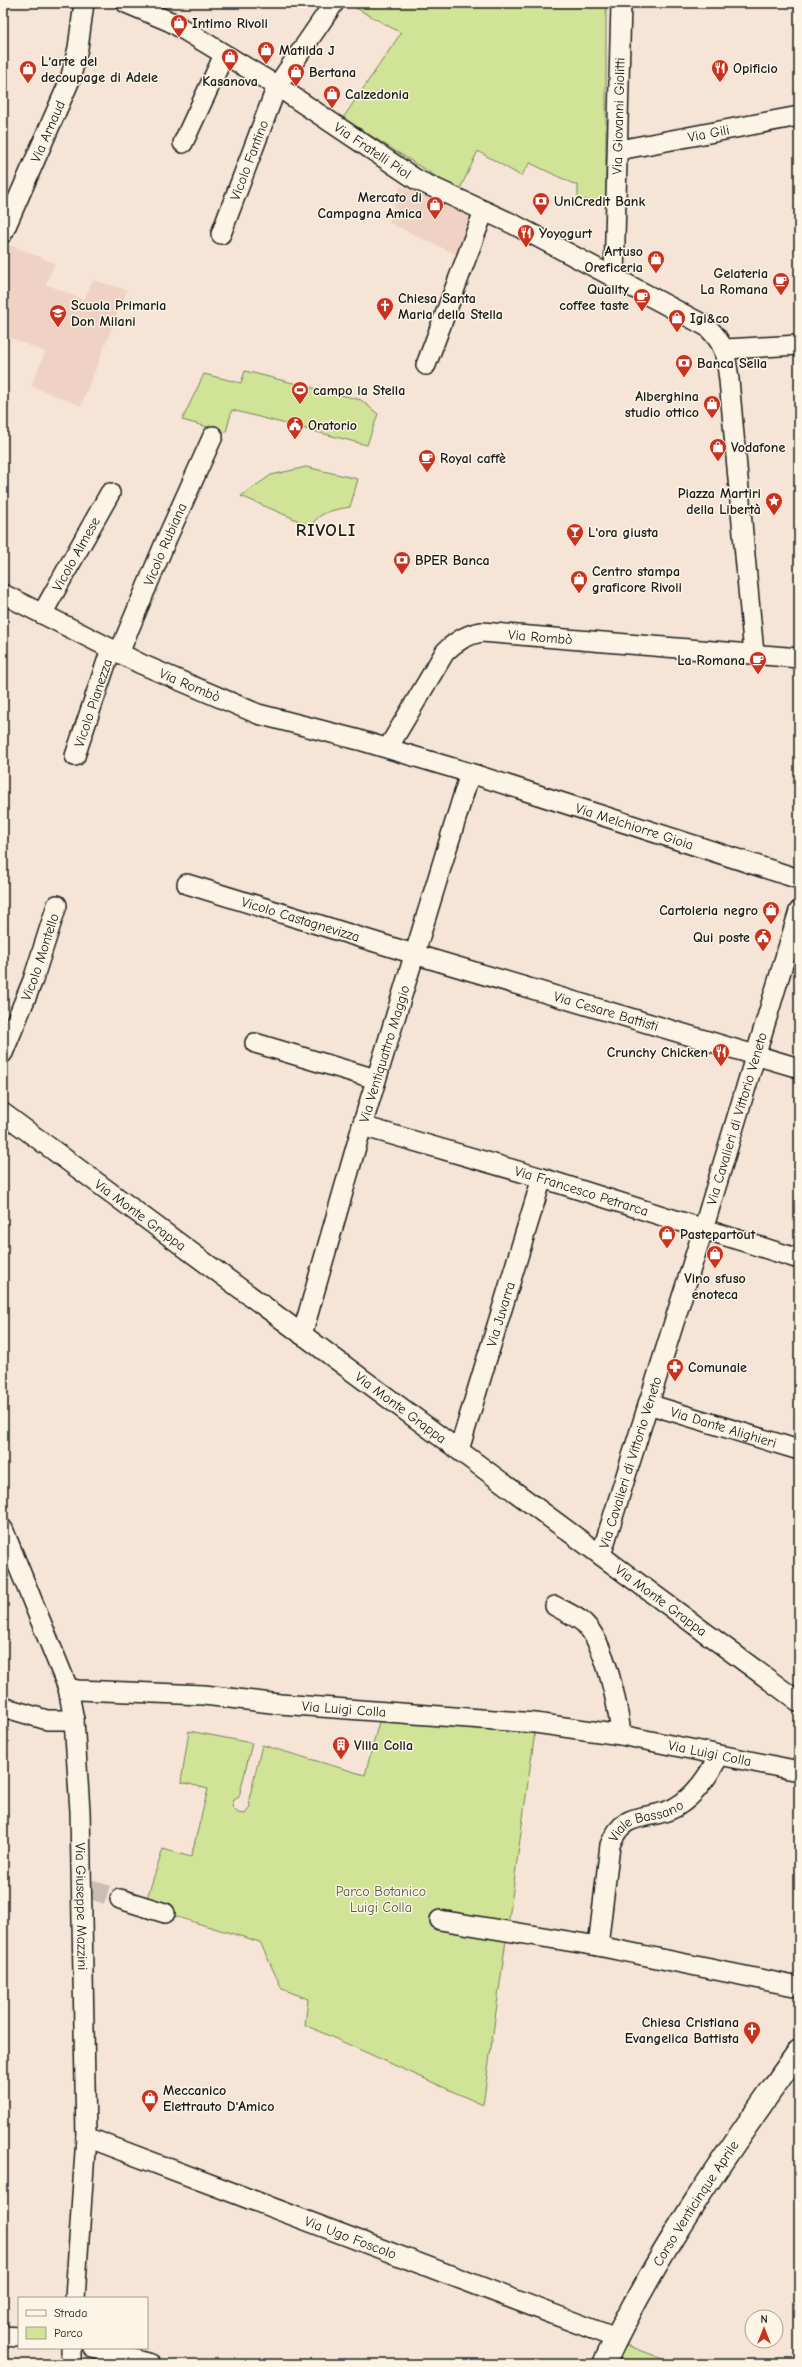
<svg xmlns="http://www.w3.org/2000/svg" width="802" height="2367" font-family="'Comic Neue',sans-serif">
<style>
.built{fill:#efd2c3}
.green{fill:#d0e397;stroke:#76805a}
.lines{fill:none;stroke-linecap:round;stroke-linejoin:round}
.street-tunnel{stroke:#cabdb1;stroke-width:19;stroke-dasharray:19 10;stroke-linecap:butt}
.street-casing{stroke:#1c1c1c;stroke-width:22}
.secondary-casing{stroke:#1c1c1c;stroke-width:25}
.street{stroke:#fcf5e5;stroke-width:19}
.secondary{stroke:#fcf5e5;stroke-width:22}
.labels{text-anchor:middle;stroke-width:3;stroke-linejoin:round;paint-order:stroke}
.poi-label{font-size:14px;font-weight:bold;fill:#1c1c1c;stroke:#fcf5e5;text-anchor:start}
.street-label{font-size:14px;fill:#1c1c1c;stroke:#fcf5e5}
.park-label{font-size:14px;fill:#525841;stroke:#fcf5e5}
.district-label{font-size:18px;font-weight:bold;letter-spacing:1px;fill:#1c1c1c;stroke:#fcf5e5}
</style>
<rect width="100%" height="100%" fill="#f6e5d6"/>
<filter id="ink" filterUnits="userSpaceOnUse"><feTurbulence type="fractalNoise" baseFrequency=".025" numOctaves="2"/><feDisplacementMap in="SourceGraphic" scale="8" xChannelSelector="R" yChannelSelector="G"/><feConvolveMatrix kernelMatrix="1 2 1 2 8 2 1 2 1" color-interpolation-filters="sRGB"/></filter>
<g filter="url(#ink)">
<g class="built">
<path d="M400 186 482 218 466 259 389 223Z"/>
<path d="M3 242 55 263 46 284 84 300 93 280 127 290 81 406 31 386 45 352 3 335Z"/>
</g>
<g class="green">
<path d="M347 3H606V203L578 199V186L530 163 521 176 478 151 459 191 343 118 401 33Z"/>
<path d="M245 371 361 400 378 414 367 445 232 410 226 432 182 420 204 374 241 383Z"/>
<path d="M306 467 358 479 350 507C334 510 320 511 311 526L241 496 271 475Z"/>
<path d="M380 1718 535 1732 483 2105 305 2025 308 1999 282 1989 260 1942 144 1907 163 1849 191 1857 208 1789 181 1782 189 1731 252 1743 239 1797 234 1800 232 1807 238 1813 245 1814 250 1807 249 1799 262 1745 365 1775Z"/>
<path d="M627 2345 676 2364H618Z"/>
</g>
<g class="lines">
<path class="street-tunnel" d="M89 1889 120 1899"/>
<defs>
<g id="street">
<path id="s1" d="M126 3 171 22 277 86 417 180 513 224 706 326C725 343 726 355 729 380L754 654"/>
<path d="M183 143 224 55"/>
<path id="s2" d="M619 150 799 116"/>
<path id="s3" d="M3 233 70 80 78 48 84 3"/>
<path id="s4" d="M221 234 277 86 334 3"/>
<path id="s5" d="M614 278 621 3"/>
<path d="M725 349 799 345"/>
<path d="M426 365 484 211"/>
<path id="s6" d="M3 594 141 664 258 714 359 740 470 773 799 879"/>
<path id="s7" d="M42 614 110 493"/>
<path id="s8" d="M119 653 167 538 213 436"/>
<path id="s9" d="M388 748 445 652C456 641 467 634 482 632L799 658"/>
<path id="s10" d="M75 756 111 649"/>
<path id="s11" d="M187 884 414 954 799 1068"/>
<path d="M255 1043 376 1079"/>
<path id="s12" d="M3 1053 33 980 57 905"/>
<path id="s13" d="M3 1113 799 1702"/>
<path id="s14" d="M362 1126 542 1178 799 1259"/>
<path id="s15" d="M302 1335 362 1126 470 773"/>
<path id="s16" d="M648 1404 799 1450"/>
<path id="s17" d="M459 1450 542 1178"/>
<path id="s18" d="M3 1529 68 1688 74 1720 80 1811 86 2137 75 2298"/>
<path id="s19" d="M601 1555 703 1230 799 911"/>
<path d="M555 1606C564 1611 576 1616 584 1623 606 1644 618 1706 621 1735"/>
<path id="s20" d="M68 1688 78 1690 204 1695 280 1704 535 1723 621 1735 799 1771"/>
<path d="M3 1707 47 1720H74"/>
<path d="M120 1899 165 1913"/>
<path d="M440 1920 598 1946 799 1987"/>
<path id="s21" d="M598 1946 610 1845C625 1807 648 1823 676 1807 696 1795 708 1776 719 1756"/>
<path id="s22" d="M86 2137 616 2338"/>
<path d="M3 2336 19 2337"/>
<path d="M93 2348 151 2364"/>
<path d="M71 2364V2348"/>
</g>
<g id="secondary">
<path id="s23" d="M604 2364C656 2252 728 2151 799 2051"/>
</g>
</defs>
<use href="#street" class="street-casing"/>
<use href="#secondary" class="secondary-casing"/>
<use href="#street" class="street"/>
<use href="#secondary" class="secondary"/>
</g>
</g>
<defs>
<symbol id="shop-pin" viewBox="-11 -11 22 30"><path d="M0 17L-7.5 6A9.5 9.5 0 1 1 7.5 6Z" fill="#c8321e" stroke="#fcf5e5"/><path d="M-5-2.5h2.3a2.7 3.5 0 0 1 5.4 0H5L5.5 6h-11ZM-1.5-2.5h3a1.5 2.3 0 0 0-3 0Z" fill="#fff"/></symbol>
<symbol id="restaurant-pin" viewBox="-11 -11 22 30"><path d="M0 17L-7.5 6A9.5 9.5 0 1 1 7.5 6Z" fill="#c8321e" stroke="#fcf5e5"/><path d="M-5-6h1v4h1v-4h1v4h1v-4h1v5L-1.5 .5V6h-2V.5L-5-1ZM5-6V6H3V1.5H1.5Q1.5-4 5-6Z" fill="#fff"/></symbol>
<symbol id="bank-pin" viewBox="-11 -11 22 30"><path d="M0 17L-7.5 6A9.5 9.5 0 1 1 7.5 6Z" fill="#c8321e" stroke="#fcf5e5"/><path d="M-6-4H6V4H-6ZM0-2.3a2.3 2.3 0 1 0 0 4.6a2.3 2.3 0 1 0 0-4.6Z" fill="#fff"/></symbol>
<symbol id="cafe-pin" viewBox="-11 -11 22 30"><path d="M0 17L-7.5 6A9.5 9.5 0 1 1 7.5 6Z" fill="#c8321e" stroke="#fcf5e5"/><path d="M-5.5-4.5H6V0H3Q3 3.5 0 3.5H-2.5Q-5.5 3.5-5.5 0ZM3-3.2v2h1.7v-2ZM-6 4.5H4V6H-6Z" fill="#fff"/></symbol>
<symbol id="church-pin" viewBox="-11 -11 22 30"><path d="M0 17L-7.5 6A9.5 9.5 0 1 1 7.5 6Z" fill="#c8321e" stroke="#fcf5e5"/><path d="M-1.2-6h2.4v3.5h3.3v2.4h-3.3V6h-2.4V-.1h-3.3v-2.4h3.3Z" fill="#fff"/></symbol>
<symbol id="school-pin" viewBox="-11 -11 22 30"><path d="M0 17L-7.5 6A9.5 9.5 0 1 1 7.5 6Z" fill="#c8321e" stroke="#fcf5e5"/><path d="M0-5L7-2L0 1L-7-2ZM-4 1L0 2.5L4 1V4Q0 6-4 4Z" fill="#fff"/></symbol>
<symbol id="stadium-pin" viewBox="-11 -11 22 30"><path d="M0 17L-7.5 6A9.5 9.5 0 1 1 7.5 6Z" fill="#c8321e" stroke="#fcf5e5"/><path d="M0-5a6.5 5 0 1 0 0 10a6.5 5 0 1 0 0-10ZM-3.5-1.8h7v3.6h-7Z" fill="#fff"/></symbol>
<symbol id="civic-pin" viewBox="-11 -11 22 30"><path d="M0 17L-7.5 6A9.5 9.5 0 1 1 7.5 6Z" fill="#c8321e" stroke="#fcf5e5"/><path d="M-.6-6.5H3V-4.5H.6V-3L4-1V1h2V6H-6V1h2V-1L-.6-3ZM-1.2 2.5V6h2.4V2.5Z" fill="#fff"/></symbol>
<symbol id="sight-pin" viewBox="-11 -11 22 30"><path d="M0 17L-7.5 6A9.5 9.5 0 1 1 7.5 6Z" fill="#c8321e" stroke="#fcf5e5"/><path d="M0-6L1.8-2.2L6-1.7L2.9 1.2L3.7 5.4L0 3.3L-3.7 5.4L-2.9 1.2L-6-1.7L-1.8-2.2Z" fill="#fff"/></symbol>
<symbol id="bar-pin" viewBox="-11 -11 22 30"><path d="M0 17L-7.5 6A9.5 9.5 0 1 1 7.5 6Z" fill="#c8321e" stroke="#fcf5e5"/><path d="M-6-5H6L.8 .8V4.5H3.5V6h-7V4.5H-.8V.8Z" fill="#fff"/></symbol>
<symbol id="pharmacy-pin" viewBox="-11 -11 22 30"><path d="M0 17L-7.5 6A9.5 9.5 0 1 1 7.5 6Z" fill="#c8321e" stroke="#fcf5e5"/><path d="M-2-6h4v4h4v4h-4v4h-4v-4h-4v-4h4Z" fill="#fff"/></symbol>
<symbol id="building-pin" viewBox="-11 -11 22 30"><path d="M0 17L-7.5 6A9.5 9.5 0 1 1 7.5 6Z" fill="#c8321e" stroke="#fcf5e5"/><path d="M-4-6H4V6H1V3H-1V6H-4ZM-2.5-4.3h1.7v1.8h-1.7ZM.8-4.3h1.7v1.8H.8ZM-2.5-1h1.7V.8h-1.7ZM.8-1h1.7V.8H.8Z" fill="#fff"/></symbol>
</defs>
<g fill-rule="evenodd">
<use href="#shop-pin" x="169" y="13" width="20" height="27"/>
<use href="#shop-pin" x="256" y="40" width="20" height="27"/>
<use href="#shop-pin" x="220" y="47" width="20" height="27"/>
<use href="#restaurant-pin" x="710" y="58" width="20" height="27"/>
<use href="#shop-pin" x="18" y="59" width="20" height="27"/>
<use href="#shop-pin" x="286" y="62" width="20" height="27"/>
<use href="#shop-pin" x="322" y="84" width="20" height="27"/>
<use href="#bank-pin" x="531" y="191" width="20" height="27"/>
<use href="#shop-pin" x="425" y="195" width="20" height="27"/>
<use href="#restaurant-pin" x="516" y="223" width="20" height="27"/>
<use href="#shop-pin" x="646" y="249" width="20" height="27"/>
<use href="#cafe-pin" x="771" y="271" width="20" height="27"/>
<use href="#cafe-pin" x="632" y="287" width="20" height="27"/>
<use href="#church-pin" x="375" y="296" width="20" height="27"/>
<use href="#school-pin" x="48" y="303" width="20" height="27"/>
<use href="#shop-pin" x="667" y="308" width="20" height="27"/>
<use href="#bank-pin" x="674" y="353" width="20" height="27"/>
<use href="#stadium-pin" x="290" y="380" width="20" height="27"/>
<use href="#shop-pin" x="702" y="394" width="20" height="27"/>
<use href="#civic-pin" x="285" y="415" width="20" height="27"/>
<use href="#shop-pin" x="708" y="437" width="20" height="27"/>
<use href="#cafe-pin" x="417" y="448" width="20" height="27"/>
<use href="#sight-pin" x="764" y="491" width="20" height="27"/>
<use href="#bar-pin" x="565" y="522" width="20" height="27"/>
<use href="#bank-pin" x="392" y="550" width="20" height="27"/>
<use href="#shop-pin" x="569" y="569" width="20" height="27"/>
<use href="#cafe-pin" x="748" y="650" width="20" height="27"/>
<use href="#shop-pin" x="761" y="900" width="20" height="27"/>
<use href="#civic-pin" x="753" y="927" width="20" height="27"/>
<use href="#restaurant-pin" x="711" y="1042" width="20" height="27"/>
<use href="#shop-pin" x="657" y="1224" width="20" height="27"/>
<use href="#shop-pin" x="705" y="1244" width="20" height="27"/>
<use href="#pharmacy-pin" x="665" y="1357" width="20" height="27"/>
<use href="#building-pin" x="331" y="1735" width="20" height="27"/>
<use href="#church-pin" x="742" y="2020" width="20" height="27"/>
<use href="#shop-pin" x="140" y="2088" width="20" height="27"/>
</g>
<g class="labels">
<g class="poi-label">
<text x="192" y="28">Intimo Rivoli</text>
<text x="279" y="55">Matilda J</text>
<text x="41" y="66">L'arte del<tspan x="41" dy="16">decoupage di Adele</tspan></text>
<text x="733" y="73">Opificio</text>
<text x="309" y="77">Bertana</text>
<text x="230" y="86" text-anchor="middle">Kasanova</text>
<text x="345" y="99">Calzedonia</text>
<text x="422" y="202" text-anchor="end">Mercato di<tspan x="422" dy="16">Campagna Amica</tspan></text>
<text x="554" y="206">UniCredit Bank</text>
<text x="539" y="238">Yoyogurt</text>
<text x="643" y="256" text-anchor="end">Artuso<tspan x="643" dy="16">Oreficeria</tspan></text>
<text x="768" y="278" text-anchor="end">Gelateria<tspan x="768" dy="16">La Romana</tspan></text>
<text x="629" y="294" text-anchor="end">Quality<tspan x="629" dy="16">coffee taste</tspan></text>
<text x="398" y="303">Chiesa Santa<tspan x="398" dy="16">Maria della Stella</tspan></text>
<text x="71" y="310">Scuola Primaria<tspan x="71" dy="16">Don Milani</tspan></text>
<text x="690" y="323">Igi&amp;co</text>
<text x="697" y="368">Banca Sella</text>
<text x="313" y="395">campo la Stella</text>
<text x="699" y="401" text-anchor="end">Alberghina<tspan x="699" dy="16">studio ottico</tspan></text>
<text x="308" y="430">Oratorio</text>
<text x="731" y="452">Vodafone</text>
<text x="440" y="463">Royal caffè</text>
<text x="761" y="498" text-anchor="end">Piazza Martiri<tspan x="761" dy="16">della Libertà</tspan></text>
<text x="588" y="537">L'ora giusta</text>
<text x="415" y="565">BPER Banca</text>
<text x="592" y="576">Centro stampa<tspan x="592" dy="16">graficore Rivoli</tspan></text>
<text x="745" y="665" text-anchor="end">La Romana</text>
<text x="758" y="915" text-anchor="end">Cartoleria negro</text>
<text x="750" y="942" text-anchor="end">Qui poste</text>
<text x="708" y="1057" text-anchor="end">Crunchy Chicken</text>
<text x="680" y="1239">Pastepartout</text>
<text x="715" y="1283" text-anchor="middle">Vino sfuso<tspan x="715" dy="16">enoteca</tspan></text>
<text x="688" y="1372">Comunale</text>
<text x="354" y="1750">Villa Colla</text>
<text x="739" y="2027" text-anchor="end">Chiesa Cristiana<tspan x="739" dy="16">Evangelica Battista</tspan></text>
<text x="163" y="2095">Meccanico<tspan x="163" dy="16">Elettrauto D'Amico</tspan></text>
</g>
<g class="street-label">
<text dy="5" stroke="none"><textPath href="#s5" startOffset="162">Via Giovanni Giolitti</textPath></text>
<text dy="5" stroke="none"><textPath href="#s3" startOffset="111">Via Arnaud</textPath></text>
<text dy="5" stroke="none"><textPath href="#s2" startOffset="91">Via Gili</textPath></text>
<text dy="5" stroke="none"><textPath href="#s1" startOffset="288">Via Fratelli Piol</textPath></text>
<text dy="5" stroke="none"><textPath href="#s4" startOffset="79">Vicolo Fantino</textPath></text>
<text dy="5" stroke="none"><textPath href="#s8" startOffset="118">Vicolo Rubiana</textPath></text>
<text dy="5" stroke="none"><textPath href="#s7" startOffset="69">Vicolo Almese</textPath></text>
<text dy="5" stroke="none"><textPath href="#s9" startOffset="213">Via Rombò</textPath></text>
<text dy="5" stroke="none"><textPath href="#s6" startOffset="208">Via Rombò</textPath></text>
<text dy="5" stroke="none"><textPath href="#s10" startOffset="56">Vicolo Pianezza</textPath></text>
<text dy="5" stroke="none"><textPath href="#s6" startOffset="675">Via Melchiorre Gioia</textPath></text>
<text dy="5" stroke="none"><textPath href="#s11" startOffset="119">Vicolo Castagnevizza</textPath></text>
<text dy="5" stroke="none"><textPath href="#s12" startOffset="103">Vicolo Montello</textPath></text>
<text dy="5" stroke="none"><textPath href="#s11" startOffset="438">Via Cesare Battisti</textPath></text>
<text dy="5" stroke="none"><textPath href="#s15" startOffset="293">Via Ventiquattro Maggio</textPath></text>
<text dy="5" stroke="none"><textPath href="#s19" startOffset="457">Via Cavalieri di Vittorio Veneto</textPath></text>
<text dy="5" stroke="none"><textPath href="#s14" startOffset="229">Via Francesco Petrarca</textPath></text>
<text dy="5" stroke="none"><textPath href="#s13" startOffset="171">Via Monte Grappa</textPath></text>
<text dy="5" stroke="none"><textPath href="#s17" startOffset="142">Via Juvarra</textPath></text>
<text dy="5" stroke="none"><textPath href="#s13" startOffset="495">Via Monte Grappa</textPath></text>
<text dy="5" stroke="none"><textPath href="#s16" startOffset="79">Via Dante Alighieri</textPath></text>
<text dy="5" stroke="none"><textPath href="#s19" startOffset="97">Via Cavalieri di Vittorio Veneto</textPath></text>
<text dy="5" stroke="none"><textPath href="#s13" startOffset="819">Via Monte Grappa</textPath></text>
<text dy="5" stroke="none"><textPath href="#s20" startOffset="277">Via Luigi Colla</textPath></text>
<text dy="5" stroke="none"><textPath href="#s20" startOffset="646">Via Luigi Colla</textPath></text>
<text dy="5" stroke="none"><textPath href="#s21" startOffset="148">Viale Bassano</textPath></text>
<text dy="5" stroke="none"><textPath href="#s18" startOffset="391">Via Giuseppe Mazzini</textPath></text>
<text dy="5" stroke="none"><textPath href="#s23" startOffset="185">Corso Venticinque Aprile</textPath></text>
<text dy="5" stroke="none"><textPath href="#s22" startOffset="283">Via Ugo Foscolo</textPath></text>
</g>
<g class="park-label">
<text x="381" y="1896">Parco Botanico<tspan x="381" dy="16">Luigi Colla</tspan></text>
</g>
<g class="district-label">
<text x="326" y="536">RIVOLI</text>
</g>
</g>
<rect width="802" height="2367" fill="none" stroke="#fcf5e5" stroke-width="16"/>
<rect x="8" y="8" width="786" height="2351" fill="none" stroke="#1c1c1c" stroke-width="1.5" filter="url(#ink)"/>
<rect x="18" y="2297" width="130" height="52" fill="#fcf5e5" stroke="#a29e95"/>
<rect x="26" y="2310" width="20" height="6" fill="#fcf5e5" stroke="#a29e95"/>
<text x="54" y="2317" font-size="12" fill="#1c1c1c">Strada</text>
<rect x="26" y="2327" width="20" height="12" fill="#d0e397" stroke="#a29e95"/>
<text x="54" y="2337" font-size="12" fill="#1c1c1c">Parco</text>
<g transform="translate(764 2329)"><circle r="19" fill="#fcf5e5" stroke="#a29e95"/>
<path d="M0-3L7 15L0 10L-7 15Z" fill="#c8321e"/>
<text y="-6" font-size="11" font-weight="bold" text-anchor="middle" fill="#1c1c1c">N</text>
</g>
</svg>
